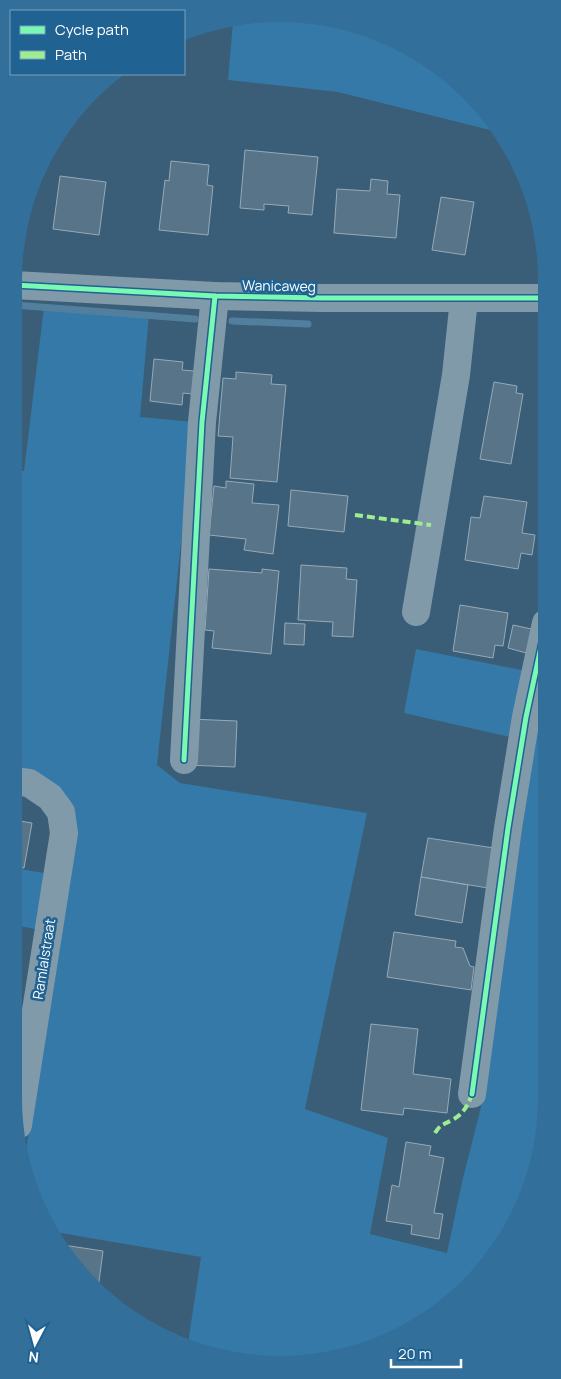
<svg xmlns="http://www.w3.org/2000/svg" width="561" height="1379" font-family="Manrope,sans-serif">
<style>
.green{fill:#3479a7}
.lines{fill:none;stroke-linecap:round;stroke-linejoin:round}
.stream{stroke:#537f9e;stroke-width:7}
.building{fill:#577488;stroke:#96aab8}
.minor{stroke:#819aaa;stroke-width:28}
.quiet{stroke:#9fed91;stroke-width:4;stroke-dasharray:8 4;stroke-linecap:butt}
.cycleway-casing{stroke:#206291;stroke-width:8}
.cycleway{stroke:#7af9b4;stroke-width:5}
.labels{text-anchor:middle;stroke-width:5;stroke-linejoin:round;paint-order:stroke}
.street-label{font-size:14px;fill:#fff;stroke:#206291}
</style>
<rect width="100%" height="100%" fill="#3a5e77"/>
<g class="green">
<path d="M263 14 366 28 428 59 481 105 498 132 338 92 228 80 233 22Z"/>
<path d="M44 307 149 315 140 417 194 422 157 765 180 783 367 813 305 1109 388 1138 370 1234 447 1253 462 1182 481 1107 497 987 546 673 547 1098 533 1184 492 1261 428 1320 333 1360 245 1363 188 1343 201 1257 55 1232 28 1185 24 1163 75 827 14 772V470L24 471Z"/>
<path d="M416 649 527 671 514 738 404 713Z"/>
<path d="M14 868 50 874 40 930 14 925Z"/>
</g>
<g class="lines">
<g class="stream">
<path d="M14 305 195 319"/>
<path d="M232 321 308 324"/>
</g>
</g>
<g class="building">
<path d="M245 150 318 157 312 215 288 213 289 206 264 204V210L240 208Z"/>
<path d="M171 161 209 165 207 185 213 186 208 235 159 230 165 180 169 181Z"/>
<path d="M60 176 106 182 99 235 53 229Z"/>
<path d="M371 179 388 181 387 194 400 195 396 238 334 233 337 189 370 191Z"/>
<path d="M441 197 474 202 465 255 432 250Z"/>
<path d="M154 359 183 362 182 370 194 371 192 394 183 393 182 405 150 401Z"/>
<path d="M236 372 272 375 271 384 286 385 277 482 230 478 233 437 218 436 223 378 236 379Z"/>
<path d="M494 382 517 386 516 393 523 394 511 464 480 459Z"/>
<path d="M226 481 254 484 252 503 279 505 273 554 244 550 246 539 209 535 214 486 226 488Z"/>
<path d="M291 490 348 496 344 532 288 526Z"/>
<path d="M484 496 527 502 522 533 535 535 532 555 521 553 518 569 465 560 471 517 480 518Z"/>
<path d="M301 565 347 568 346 579 357 580 353 637 332 636 333 622 298 620Z"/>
<path d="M209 569 262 573V569L279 571 271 654 212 648 214 631 205 630Z"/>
<path d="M460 605 508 613 503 646 495 645 493 658 453 651Z"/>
<path d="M285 623 305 624 304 645 284 644Z"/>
<path d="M513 625 536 630 530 654 508 648Z"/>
<path d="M190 719 237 721 235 767 187 765Z"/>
<path d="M14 820 32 823 24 868 14 866Z"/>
<path d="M428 838 494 848 488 888 421 877Z"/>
<path d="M421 877 468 885 462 923 415 915Z"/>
<path d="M394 932 456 941 455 947 463 948 470 966 474 967 471 990 387 977Z"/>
<path d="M371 1024 418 1029 413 1074 451 1079 447 1113 404 1108 403 1115 361 1110Z"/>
<path d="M406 1142 431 1146 429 1155 444 1158 434 1213 443 1214 439 1239 411 1234 412 1225 386 1221 392 1185 399 1187Z"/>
<path d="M63 1245 103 1251 98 1289 80 1274Z"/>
</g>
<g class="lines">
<g class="minor">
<path d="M14 285 215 296 323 298H545"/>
<path d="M416 612 456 375 464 299"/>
<path d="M184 760 202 422 215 296"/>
<path d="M14 781 29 783 50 797 61 812 64 833 18 1125"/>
<path d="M472 1094 508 828 526 717 546 623"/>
</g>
<g class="quiet">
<path d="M355 515 431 525"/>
<path d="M435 1133C441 1123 444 1125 454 1119 464 1113 468 1105 472 1094"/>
</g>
<defs>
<g id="cycleway">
<path d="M14 285 215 296 323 298H545"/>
<path d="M184 760 202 422 215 296"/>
<path d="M472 1094 508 828 526 717 546 623"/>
</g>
</defs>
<use href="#cycleway" class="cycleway-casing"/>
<use href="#cycleway" class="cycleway"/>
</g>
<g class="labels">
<g class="street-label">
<text transform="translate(279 286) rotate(1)" y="5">Wanicaweg</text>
<text transform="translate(44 959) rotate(-81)" y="5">Ramlalstraat</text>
</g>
</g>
<path d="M0 0H561V1379H0ZM280 22H280A258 258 0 0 1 538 280V1098A258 258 0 0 1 280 1356H280A258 258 0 0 1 22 1098V280A258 258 0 0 1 280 22Z" fill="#326f9a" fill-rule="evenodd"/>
<rect x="10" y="10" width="175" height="65" fill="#206291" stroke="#79a1bd"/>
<rect x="20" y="26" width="25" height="8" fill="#7af9b4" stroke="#79a1bd"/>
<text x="55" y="35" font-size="15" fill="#ffffff">Cycle path</text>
<rect x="20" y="51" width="25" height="8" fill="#9fed91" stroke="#79a1bd"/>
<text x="55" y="60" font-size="15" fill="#ffffff">Path</text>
<g transform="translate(35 1344) rotate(186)" stroke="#206291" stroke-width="4" paint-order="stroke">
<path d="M0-4L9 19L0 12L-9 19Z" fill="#ffffff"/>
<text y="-8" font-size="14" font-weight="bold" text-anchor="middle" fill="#ffffff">N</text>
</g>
<path d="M391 1359v8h70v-8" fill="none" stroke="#ffffff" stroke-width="2.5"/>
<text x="398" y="1359" font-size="15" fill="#ffffff" stroke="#206291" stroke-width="4" paint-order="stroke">20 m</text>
</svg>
